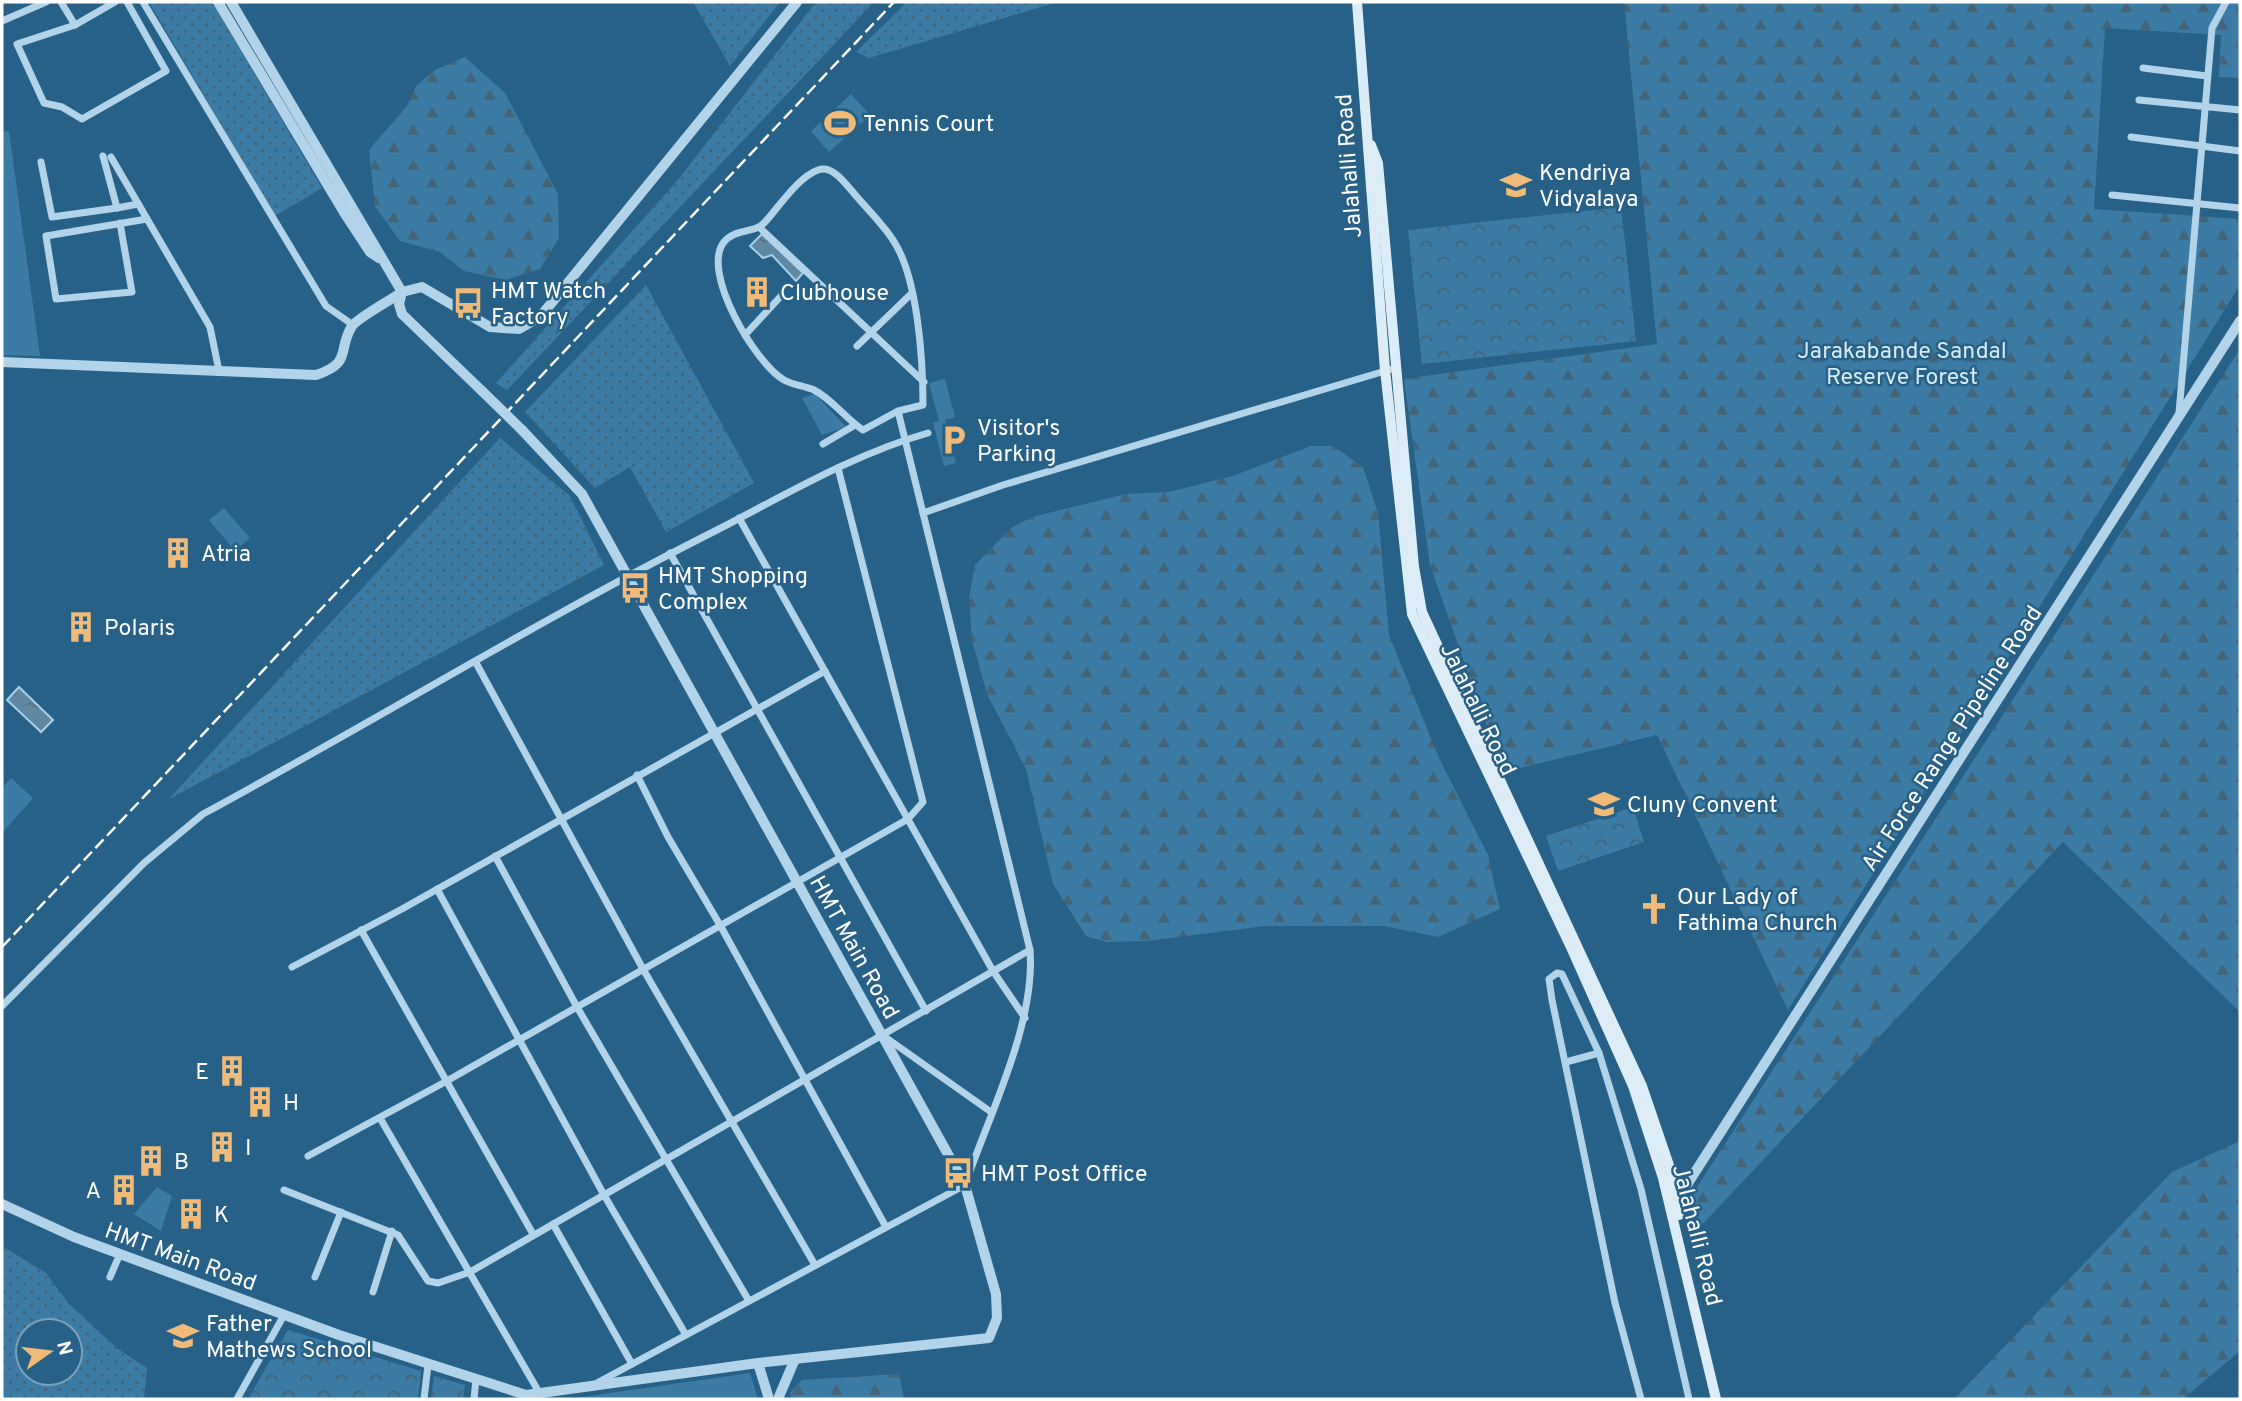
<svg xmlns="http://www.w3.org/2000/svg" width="2242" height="1401" font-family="Overpass,sans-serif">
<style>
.grass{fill:url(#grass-dots);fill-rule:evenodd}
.forest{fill:url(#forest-firs)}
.park{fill:url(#park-crowns)}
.garden{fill:#3c7ba3}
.water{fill:url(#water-ripples);stroke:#a8d0e8;stroke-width:2}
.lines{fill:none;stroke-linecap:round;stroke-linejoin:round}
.minor{stroke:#b3d4e8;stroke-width:7}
.tertiary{stroke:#b3d4e8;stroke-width:10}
.secondary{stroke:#ddedf7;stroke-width:10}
.rail{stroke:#fff;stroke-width:2.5;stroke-dasharray:12 5;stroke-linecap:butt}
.tertiary-bridge{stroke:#b3d4e8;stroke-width:10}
.labels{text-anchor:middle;stroke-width:5;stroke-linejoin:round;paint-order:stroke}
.poi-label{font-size:23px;fill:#fff;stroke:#286187;text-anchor:start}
.street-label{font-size:23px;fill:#fff;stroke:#286187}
.park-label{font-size:23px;fill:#d7eaf6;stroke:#286187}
</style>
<defs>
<pattern id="grass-dots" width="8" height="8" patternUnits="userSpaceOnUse" patternTransform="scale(1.75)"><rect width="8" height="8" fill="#3c7ba3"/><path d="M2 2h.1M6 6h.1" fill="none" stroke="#446478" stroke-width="1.8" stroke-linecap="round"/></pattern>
<pattern id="forest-firs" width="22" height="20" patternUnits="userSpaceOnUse" patternTransform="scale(1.75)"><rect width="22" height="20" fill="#3c7ba3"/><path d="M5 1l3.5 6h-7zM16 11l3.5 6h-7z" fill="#446478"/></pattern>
<pattern id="park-crowns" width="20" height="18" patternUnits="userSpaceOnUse" patternTransform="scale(1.75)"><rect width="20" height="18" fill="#3c7ba3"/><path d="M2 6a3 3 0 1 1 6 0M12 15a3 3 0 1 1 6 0" fill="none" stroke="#446478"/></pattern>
<pattern id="water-ripples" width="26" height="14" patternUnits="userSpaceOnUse" patternTransform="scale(1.75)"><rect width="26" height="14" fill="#6188a1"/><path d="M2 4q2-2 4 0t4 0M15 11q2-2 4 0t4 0" fill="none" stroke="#59707f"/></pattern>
</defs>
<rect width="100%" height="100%" fill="#286187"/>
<g class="grass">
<path d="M149 2H212L322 188 275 216Z"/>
<path d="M693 2H780L730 66Z"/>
<path d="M816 2H874L507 390 496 383 677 181Z"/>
<path d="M907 2H1058L869 58 856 52Z"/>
<path d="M646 285 754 483 666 532 630 467 595 488 525 412Z"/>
<path d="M500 438 570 496 604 565 169 799Z"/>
<path d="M2 1246 46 1273 69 1304 118 1349 147 1368 144 1399H2ZM70 1331V1373H28V1331Z"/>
</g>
<g class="forest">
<path d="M1624 2H2240V78L2219 77 2221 35 2105 28 2094 209 2240 219V285L1788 1010 1657 735 1503 772 1430 565 1404 379 1657 344Z"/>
<path d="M465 57 505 93 558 194 559 238 540 269 506 280 464 271 440 252 400 241 375 206 369 150 407 106 416 86 435 70Z"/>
<path d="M2240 349V1012L2063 842 1696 1231 1688 1201Z"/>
<path d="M1311 446H1333L1363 467 1378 513 1389 635 1439 758 1488 855 1500 909 1438 937 1384 926H1265L1146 941 1107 942 1086 936 1053 884 1026 769 987 694 972 640 969 598 975 565 1011 528 1032 517 1126 494 1169 492 1233 476Z"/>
<path d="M2240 1141V1351L2183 1399H1954L2172 1172Z"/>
<path d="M899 1374 904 1399H791L790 1393 802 1380Z"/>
</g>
<g class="park">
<path d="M1621 207 1636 341 1422 364 1408 230Z"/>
<path d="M1633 807 1644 842 1558 871 1546 836Z"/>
<path d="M288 1330 421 1371 418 1399H248Z"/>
<path d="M434 1376 465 1385 463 1399H431Z"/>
</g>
<g class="garden">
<path d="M851 94 870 115 829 152 811 131Z"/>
<path d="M9 131 40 356 2 355V132Z"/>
<path d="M945 379 955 417 945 420 956 463 944 466 933 423 939 421 929 383Z"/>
<path d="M815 394 846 427 822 435 802 398Z"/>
<path d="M224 508 250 538 235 551 209 520Z"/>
<path d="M11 778 33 798 3 832 2 788Z"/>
<path d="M157 1187 172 1196 161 1231 134 1214Z"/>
<path d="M750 1373 758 1399H568Z"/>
</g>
<g class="water">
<path d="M762 234 803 273 796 281 772 255 763 258 750 246Z"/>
<path d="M19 687 53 720 41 732 7 700Z"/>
</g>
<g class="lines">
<g class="minor">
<path d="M61 2 75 25"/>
<path d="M115 2 75 25 17 44 44 103 62 107 82 119 166 71 127 2"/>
<path d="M143 2 326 306 353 325"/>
<path d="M2 21 46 2"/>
<path d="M2143 68 2207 76"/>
<path d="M2139 100 2240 110"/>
<path d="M2131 137 2240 151"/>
<path d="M103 156 117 208 138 204"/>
<path d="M111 157 210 327 219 371"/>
<path d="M41 162 52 217 117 208"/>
<path d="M2112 195 2240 208"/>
<path d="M120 223 132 292 56 299 46 236 147 219"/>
<path d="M760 228 924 382"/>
<path d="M745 335 781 296"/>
<path d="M857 346 911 294"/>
<path d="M2179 413 2212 28 2226 2"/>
<path d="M823 444 855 425"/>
<path d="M923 513 1003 485 1395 368"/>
<path d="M739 518 993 971 1025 1018"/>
<path d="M670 553 926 1011"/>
<path d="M475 661 643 969 815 1265"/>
<path d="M637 775 668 837 720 925 886 1227"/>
<path d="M495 856 577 1007 749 1301"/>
<path d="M437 889 604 1195 686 1335"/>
<path d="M361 930 533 1234"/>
<path d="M292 967 402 909 825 671"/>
<path d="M2 1006 144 863 203 814C375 721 542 618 717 530 785 495 854 454 928 433"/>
<path d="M885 1037 991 1112"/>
<path d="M1566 1062 1599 1053"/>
<path d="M380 1118 540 1394"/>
<path d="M308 1156 445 1082 908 819 923 802 838 468"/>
<path d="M284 1190 398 1235 428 1281 438 1283 470 1272 1030 950"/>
<path d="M553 1224 632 1364"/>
<path d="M110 1277 120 1254"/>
<path d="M315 1277 341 1212"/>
<path d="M373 1292 392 1231"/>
<path d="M595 1384 965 1185C989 1115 1036 1023 1030 950L898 411 923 405C923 361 918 277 893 240 882 223 865 207 852 191 844 182 832 165 818 170 798 177 779 207 765 222 755 234 735 228 724 242 700 272 756 364 784 380 793 385 805 386 814 390 832 399 846 419 863 430L898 411"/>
<path d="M237 1399 284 1315"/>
<path d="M424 1399 428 1365"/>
<path d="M474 1399 476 1379"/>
<path d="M1641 1399 1615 1303 1552 1000 1549 979 1557 973 1562 974 1599 1053 1641 1189 1689 1399"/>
</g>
<g class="tertiary">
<path d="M218 2 345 214 370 252 379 258"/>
<path d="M2 362 316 375C353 363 337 350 352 326 359 317 391 300 402 292L231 2"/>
<path d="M482 391 402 314 399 304 402 292 422 287 490 327 519 329 540 317 797 2"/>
<path d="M2 1204 74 1237 339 1335 526 1395 758 1363 989 1338 997 1318 996 1294 965 1185 582 494 522 430"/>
<path d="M1674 1205 2240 321"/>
<path d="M758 1363 769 1399"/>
<path d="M778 1399 795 1359"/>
</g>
<g class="secondary">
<path d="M1357 2 1385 370 1412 614 1570 945 1633 1086 1663 1178 1716 1399"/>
<path d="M1371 145 1378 163 1414 567 1422 612 1642 1086 1672 1174 1679 1215"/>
</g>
<path class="rail" d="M2 947 894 2"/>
<path class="tertiary-bridge" d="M482 391 522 430"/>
</g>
<defs>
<symbol id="stadium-bare" viewBox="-9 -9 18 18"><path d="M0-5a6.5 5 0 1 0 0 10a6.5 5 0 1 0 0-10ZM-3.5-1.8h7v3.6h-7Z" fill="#f0ba79" stroke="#286187" stroke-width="2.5" paint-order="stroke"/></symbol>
<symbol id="school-bare" viewBox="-9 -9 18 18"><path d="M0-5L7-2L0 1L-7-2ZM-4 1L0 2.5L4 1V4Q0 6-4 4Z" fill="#f0ba79" stroke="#286187" stroke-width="2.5" paint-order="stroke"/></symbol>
<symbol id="building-bare" viewBox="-9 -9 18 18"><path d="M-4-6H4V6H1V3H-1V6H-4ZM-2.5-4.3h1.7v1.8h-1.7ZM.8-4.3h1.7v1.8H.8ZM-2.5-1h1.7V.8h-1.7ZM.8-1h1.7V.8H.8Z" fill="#f0ba79" stroke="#286187" stroke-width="2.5" paint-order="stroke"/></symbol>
<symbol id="bus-bare" viewBox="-9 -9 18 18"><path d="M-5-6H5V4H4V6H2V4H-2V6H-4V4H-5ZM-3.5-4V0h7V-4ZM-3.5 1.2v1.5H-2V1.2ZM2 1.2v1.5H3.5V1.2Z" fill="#f0ba79" stroke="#286187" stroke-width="2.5" paint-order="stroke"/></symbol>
<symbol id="parking-bare" viewBox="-9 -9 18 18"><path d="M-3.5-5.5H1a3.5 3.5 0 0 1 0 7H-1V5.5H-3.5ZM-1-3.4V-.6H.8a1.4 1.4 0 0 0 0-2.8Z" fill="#f0ba79" stroke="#286187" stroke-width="2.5" paint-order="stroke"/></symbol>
<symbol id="church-bare" viewBox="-9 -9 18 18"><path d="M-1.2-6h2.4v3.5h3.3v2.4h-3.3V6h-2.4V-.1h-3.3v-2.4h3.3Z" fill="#f0ba79" stroke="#286187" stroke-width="2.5" paint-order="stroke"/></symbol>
</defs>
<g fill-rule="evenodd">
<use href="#stadium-bare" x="818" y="101" width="44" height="44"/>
<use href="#school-bare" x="1494" y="163" width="44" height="44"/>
<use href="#building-bare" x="735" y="270" width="44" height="44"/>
<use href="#bus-bare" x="446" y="281" width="44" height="44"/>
<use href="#parking-bare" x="932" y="418" width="44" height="44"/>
<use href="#building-bare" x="156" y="531" width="44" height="44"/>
<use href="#bus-bare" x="613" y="566" width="44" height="44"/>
<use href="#building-bare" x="59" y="605" width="44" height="44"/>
<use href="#school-bare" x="1582" y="782" width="44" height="44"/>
<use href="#church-bare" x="1632" y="887" width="44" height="44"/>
<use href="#building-bare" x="210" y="1049" width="44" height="44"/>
<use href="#building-bare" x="238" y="1080" width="44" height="44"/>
<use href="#building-bare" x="200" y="1125" width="44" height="44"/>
<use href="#building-bare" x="129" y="1139" width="44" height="44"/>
<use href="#bus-bare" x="936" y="1151" width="44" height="44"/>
<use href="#building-bare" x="102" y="1168" width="44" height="44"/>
<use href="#building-bare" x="169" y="1192" width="44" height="44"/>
<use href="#school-bare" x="161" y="1314" width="44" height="44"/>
</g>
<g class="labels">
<g class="poi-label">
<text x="863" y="131">Tennis Court</text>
<text x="1539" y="180">Kendriya<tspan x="1539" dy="26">Vidyalaya</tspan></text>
<text x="491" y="298">HMT Watch<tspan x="491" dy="26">Factory</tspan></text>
<text x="780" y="300">Clubhouse</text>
<text x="977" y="435">Visitor's<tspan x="977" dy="26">Parking</tspan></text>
<text x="201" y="561">Atria</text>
<text x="658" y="583">HMT Shopping<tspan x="658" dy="26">Complex</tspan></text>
<text x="104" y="635">Polaris</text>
<text x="1627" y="812">Cluny Convent</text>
<text x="1677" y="904">Our Lady of<tspan x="1677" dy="26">Fathima Church</tspan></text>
<text x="209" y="1079" text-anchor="end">E</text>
<text x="283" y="1110">H</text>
<text x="245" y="1155">I</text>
<text x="174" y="1169">B</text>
<text x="981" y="1181">HMT Post Office</text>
<text x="101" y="1198" text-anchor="end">A</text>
<text x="214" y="1222">K</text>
<text x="206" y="1331">Father<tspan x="206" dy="26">Mathews School</tspan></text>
</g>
<g class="street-label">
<text transform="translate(1348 166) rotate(-94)" y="8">Jalahalli Road</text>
<text transform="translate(1479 709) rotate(64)" y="8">Jalahalli Road</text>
<text transform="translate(1951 738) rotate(-57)" y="8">Air Force Range Pipeline Road</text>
<text transform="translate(855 947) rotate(61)" y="8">HMT Main Road</text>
<text transform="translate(1698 1235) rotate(76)" y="8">Jalahalli Road</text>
<text transform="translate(181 1256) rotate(20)" y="8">HMT Main Road</text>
</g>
<g class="park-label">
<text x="1902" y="358">Jarakabande Sandal<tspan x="1902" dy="26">Reserve Forest</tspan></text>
</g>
</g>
<rect width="2242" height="1401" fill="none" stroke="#ffffff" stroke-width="7"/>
<g transform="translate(49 1352) rotate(76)"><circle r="33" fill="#286187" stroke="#7ea0b7" stroke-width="2"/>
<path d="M0-5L12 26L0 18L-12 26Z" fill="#f0ba79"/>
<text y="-10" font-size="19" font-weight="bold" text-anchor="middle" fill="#ffffff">N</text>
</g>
</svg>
